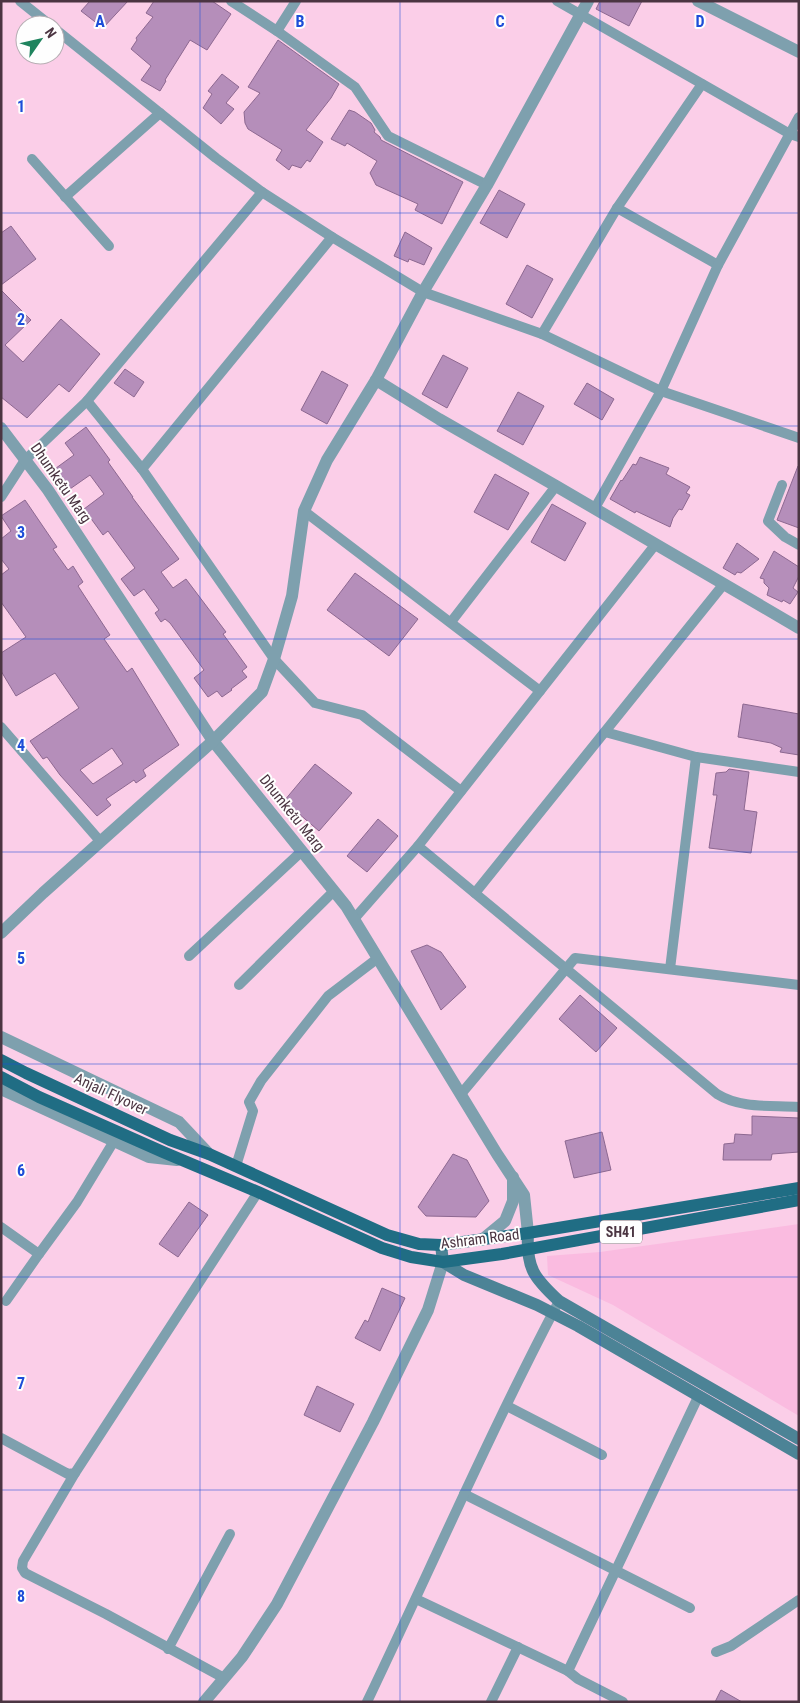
<svg xmlns="http://www.w3.org/2000/svg" width="800" height="1703" font-family="'Roboto Condensed',sans-serif">
<style>
.built{fill:#fabbe0}
.building{fill:#b58eba;stroke:#8d6891;fill-rule:evenodd}
.lines{fill:none;stroke-linecap:round;stroke-linejoin:round}
.minor{stroke:#7ea0ae;stroke-width:10}
.tertiary{stroke:#7ea0ae;stroke-width:12}
.secondary{stroke:#4c8396;stroke-width:12}
.primary{stroke:#206d84;stroke-width:12}
.grid{fill:none;stroke:#1d4ed8;stroke-width:1;stroke-opacity:0.55}
.labels{text-anchor:middle;stroke-width:4;stroke-linejoin:round;paint-order:stroke}
.shield{fill:#fefefe;stroke:#81717a;stroke-width:1}
.shield-label{font-size:14px;font-weight:bold;fill:#4b3542}
.street-label{font-size:15px;fill:#4b3542;stroke:#fefefe}
.grid-label{font-size:16px;text-anchor:middle;font-weight:bold;fill:#1d4ed8;stroke:#fefefe;stroke-width:4;stroke-linejoin:round;paint-order:stroke}
</style>
<rect width="100%" height="100%" fill="#fbcee8"/>
<path class="built" d="M799 1224V1416L613 1305 548 1275 547 1256 600 1252Z"/>
<g class="building">
<path d="M90 1H128L103 28 81 11Z"/>
<path d="M154 1H212L231 14 207 50 190 40 165 80 166 81 160 91 141 80 151 66 131 49 137 40 136 38 153 17 146 13Z"/>
<path d="M600 1H642L629 26 596 9Z"/>
<path d="M278 40 339 84 331 98 306 130 323 142 310 162 307 160 301 168 292 165 289 170 276 160 282 150 248 129 245 123 244 112 260 93 248 87Z"/>
<path d="M222 74 239 87 226 103 234 109 221 124 203 108 212 94 208 91Z"/>
<path d="M349 110 355 112 371 123 375 130 374 132 380 137 381 140 463 182 442 224 415 210 418 204 376 185 370 173 377 161 347 143 345 146 331 139Z"/>
<path d="M499 190 525 204 507 238 480 223Z"/>
<path d="M11 226 36 259 1 285V233Z"/>
<path d="M405 232 432 248 424 265 409 259 408 262 394 256Z"/>
<path d="M527 265 553 279 532 318 506 304Z"/>
<path d="M1 290 31 320 5 345 23 362 61 319 100 354 69 392 59 384 27 418 1 397Z"/>
<path d="M443 355 468 368 447 408 422 394Z"/>
<path d="M125 369 144 382 134 397 114 383Z"/>
<path d="M322 371 348 385 327 424 301 410Z"/>
<path d="M587 383 614 399 602 420 574 404Z"/>
<path d="M518 392 544 406 523 445 497 431Z"/>
<path d="M86 427 110 460 108 462 133 497H132L179 559 161 572 173 588 186 579 226 632 223 634 247 667 242 671 247 677 231 689 232 690 222 697 217 691 208 697 194 678 204 670 170 623 165 619 161 622 155 613 159 610 144 589 134 596 121 579 135 568 108 531 103 535 84 509 104 494 90 475 67 491 52 471 74 455 65 443Z"/>
<path d="M640 457 669 468 666 474 690 487 686 493 690 495 682 510 679 509 673 518 670 527 636 511 635 513 610 499 621 480 622 481 633 464 636 465Z"/>
<path d="M798 466H799V528L777 520Z"/>
<path d="M495 474 529 493 508 530 474 512Z"/>
<path d="M25 500 57 547 53 549 68 570 73 566 83 582 78 586 110 635 104 639 127 672 132 668 179 745 143 770 146 776 136 783 134 780 106 799 111 805 97 816 60 775 47 757 43 759 30 741 79 708 55 673 16 696 1 671V653L26 637 1 602V575L9 569 1 559V539L11 531 1 516ZM112 748 123 764 93 784 80 770Z"/>
<path d="M552 504 586 523 565 561 531 542Z"/>
<path d="M737 543 759 559 741 573 737 572 735 575 723 568Z"/>
<path d="M774 551 799 567V576L793 588 798 592 790 604 783 600 782 602 767 595 769 588 764 583V579L760 578Z"/>
<path d="M355 573 418 619 389 656 327 610Z"/>
<path d="M743 704 799 714V755L780 752 782 748 771 743 738 737Z"/>
<path d="M315 764 352 793 319 831 284 801Z"/>
<path d="M729 769 749 772 744 810 757 812 751 853 709 848 717 795H713L716 773 726 772Z"/>
<path d="M378 819 398 836 367 872 347 856Z"/>
<path d="M427 945 441 952 466 987 441 1010 411 951Z"/>
<path d="M580 995 617 1028 596 1052 559 1019Z"/>
<path d="M752 1116 799 1118V1152L772 1154 771 1160H723L724 1144 734 1143 735 1134 752 1135Z"/>
<path d="M602 1132 611 1170 574 1178 565 1141Z"/>
<path d="M453 1154 467 1160 489 1201 476 1217 426 1216 418 1207Z"/>
<path d="M189 1202 208 1215 178 1257 159 1244Z"/>
<path d="M382 1288 405 1298 380 1351 355 1338 365 1320 368 1322Z"/>
<path d="M317 1386 354 1404 340 1432 304 1415Z"/>
<path d="M721 1690 742 1702H715Z"/>
</g>
<g class="lines">
<g class="minor">
<path d="M20 1 50 25"/>
<path d="M231 1 277 31 296 1"/>
<path d="M557 1 790 134 799 137"/>
<path d="M55 29 216 158 262 192 332 237 423 292 542 334 661 391 799 438"/>
<path d="M277 31 355 87 388 136 487 185"/>
<path d="M32 159 109 246"/>
<path d="M65 197 160 113"/>
<path d="M617 208 718 265"/>
<path d="M542 334 617 208 702 84"/>
<path d="M87 401 142 469 274 659 315 703 362 715 461 791"/>
<path d="M142 469 332 237"/>
<path d="M782 485 768 521 785 537 799 545"/>
<path d="M1 497 25 460 87 401 262 192"/>
<path d="M595 508 661 391 718 265 799 117"/>
<path d="M304 511 540 691"/>
<path d="M655 545 418 846 717 1094C741 1109 772 1105 799 1107"/>
<path d="M451 622 556 486"/>
<path d="M1 727 100 841"/>
<path d="M605 732 696 757"/>
<path d="M475 893 723 585"/>
<path d="M354 919 418 846"/>
<path d="M189 956 302 851"/>
<path d="M670 969 696 757 799 772"/>
<path d="M239 985 334 891"/>
<path d="M461 1094 575 958 799 985"/>
<path d="M236 1166 253 1111 249 1102 261 1081 328 996 378 958"/>
<path d="M1 1227 39 1254 77 1202 114 1141"/>
<path d="M6 1301 39 1254"/>
<path d="M507 1406 602 1455"/>
<path d="M1 1438 68 1474 75 1473 258 1192"/>
<path d="M75 1473 23 1561 22 1568 25 1573 106 1614 224 1678"/>
<path d="M464 1494 690 1608"/>
<path d="M416 1599 568 1671"/>
<path d="M168 1649 230 1534"/>
<path d="M716 1652 731 1646 799 1600"/>
<path d="M367 1702C431 1568 490 1432 559 1301"/>
<path d="M491 1702 518 1647"/>
<path d="M623 1702 578 1679 568 1671 698 1397"/>
</g>
<g class="tertiary">
<path d="M698 1 799 52"/>
<path d="M376 380 439 419 556 486 799 628"/>
<path d="M1 428 48 490 213 741 346 906 497 1154 524 1195 528 1233"/>
<path d="M1 933 43 893 213 741 262 692 274 659 292 596 304 511 327 460 376 380 423 292 487 185 588 1"/>
<path d="M1 1037 179 1122 209 1154"/>
<path d="M1 1089 149 1157 177 1160"/>
<path d="M482 1240 505 1221 513 1201V1177"/>
<path d="M204 1702 242 1657 277 1604 373 1422 428 1310 443 1262"/>
</g>
<g class="secondary">
<path d="M528 1233C526 1268 534 1278 559 1301L799 1439"/>
<path d="M441 1245 443 1262 464 1275 537 1305 578 1326 799 1454"/>
</g>
<g class="primary">
<path d="M1 1060 26 1073 170 1140 209 1154 387 1235 419 1244 441 1245 528 1233 799 1188"/>
<path d="M1 1077 39 1097 163 1152 258 1192 382 1248 411 1257 443 1262 502 1254 799 1200"/>
</g>
</g>
<path class="grid" d="M200 1V1702M400 1V1702M600 1V1702M1 213H799M1 426H799M1 639H799M1 852H799M1 1064H799M1 1277H799M1 1490H799"/>
<g class="labels">
<rect class="shield" x="600" y="1220.5" width="42" height="23" rx="4"/>
<g class="shield-label">
<text x="621" y="1237">SH41</text>
</g>
<g class="street-label">
<text transform="translate(61 483) rotate(55)" y="5">Dhumketu Marg</text>
<text transform="translate(292 813) rotate(51)" y="5">Dhumketu Marg</text>
<text transform="translate(111 1094) rotate(25)" y="5">Anjali Flyover</text>
<text transform="translate(480 1239) rotate(-7)" y="5">Ashram Road</text>
</g>
</g>
<g class="grid-label">
<text x="100" y="27">A</text>
<text x="300" y="27">B</text>
<text x="500" y="27">C</text>
<text x="700" y="27">D</text>
<text x="21" y="112">1</text>
<text x="21" y="325">2</text>
<text x="21" y="538">3</text>
<text x="21" y="751">4</text>
<text x="21" y="964">5</text>
<text x="21" y="1176">6</text>
<text x="21" y="1389">7</text>
<text x="21" y="1602">8</text>
</g>
<rect width="800" height="1703" fill="none" stroke="#4b3542" stroke-width="5"/>
<g transform="translate(40 40) rotate(56)"><circle r="24" fill="#fefefe" stroke="#b6aeb3"/>
<path d="M0-4L9 19L0 12L-9 19Z" fill="#1f845e"/>
<text y="-8" font-size="14" font-weight="bold" text-anchor="middle" fill="#4b3542">N</text>
</g>
</svg>
